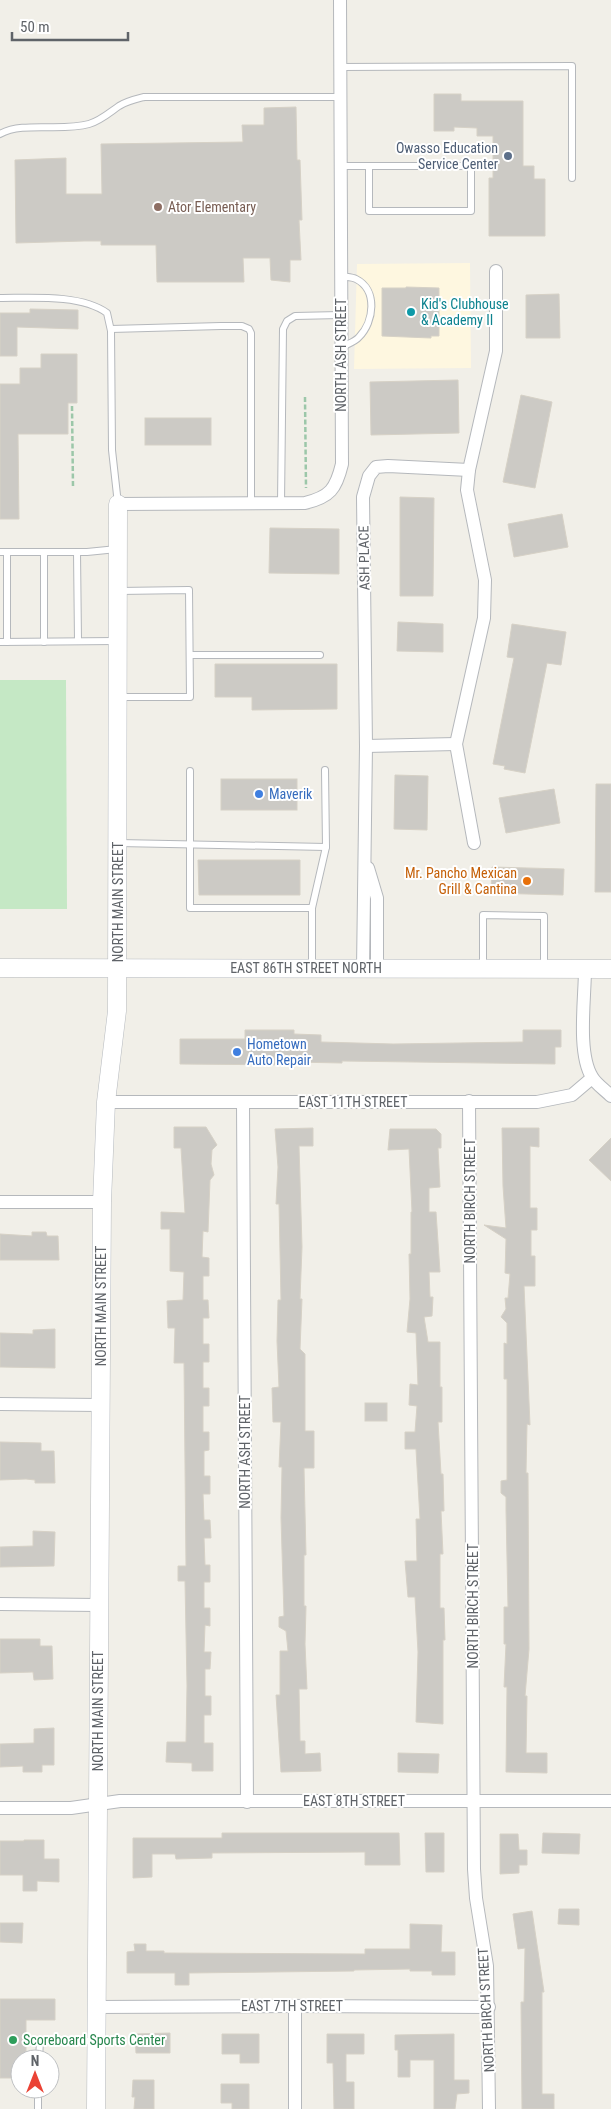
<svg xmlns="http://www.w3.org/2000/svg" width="611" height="2109" font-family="'Roboto Condensed',sans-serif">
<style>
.commercial{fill:#fef7e0}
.green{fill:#c5e8c5}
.building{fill:#cccac5;stroke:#d6d1c6}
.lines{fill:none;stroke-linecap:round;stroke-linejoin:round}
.lane-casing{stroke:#b5b8bc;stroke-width:8}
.street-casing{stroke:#b5b8bc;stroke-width:14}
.secondary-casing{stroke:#b6babf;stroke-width:19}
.path{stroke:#9cc7a9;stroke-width:2.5;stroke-dasharray:5 2.5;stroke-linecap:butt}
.lane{stroke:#fff;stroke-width:6}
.street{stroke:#fff;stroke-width:12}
.secondary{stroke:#fff;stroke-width:18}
.service-dot{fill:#5c6f8a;stroke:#fff;stroke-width:2}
.education-dot{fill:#8d6e63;stroke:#fff;stroke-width:2}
.culture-dot{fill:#0f9aa8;stroke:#fff;stroke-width:2}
.shop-dot{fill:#3f7fe0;stroke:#fff;stroke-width:2}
.food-dot{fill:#e8710a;stroke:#fff;stroke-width:2}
.leisure-dot{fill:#2e9e5b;stroke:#fff;stroke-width:2}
.labels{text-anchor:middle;stroke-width:4;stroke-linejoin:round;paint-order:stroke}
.service-label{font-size:14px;fill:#4e5e75;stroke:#fff;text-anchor:end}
.education-label{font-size:14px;fill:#785e54;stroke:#fff;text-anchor:start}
.culture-label{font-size:14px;fill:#0d838f;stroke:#fff;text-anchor:start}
.street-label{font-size:14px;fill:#5f6368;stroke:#fff}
.shop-label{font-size:14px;fill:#366cbe;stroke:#fff;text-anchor:start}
.food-label{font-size:14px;fill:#c56008;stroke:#fff;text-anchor:end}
.leisure-label{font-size:14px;fill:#27864d;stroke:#fff;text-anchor:start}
</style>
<rect width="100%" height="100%" fill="#f1efe8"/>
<path class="commercial" d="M470 263 471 368 354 369 357 264Z"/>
<path class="green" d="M0 680H66L67 909H0Z"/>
<g class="building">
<path d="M434 94H461V101H523V166H534V179H545V236H489V178H493V136H477V128L454 127V131H434Z"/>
<path d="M296 107 297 160H300L302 220H299L301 260H290V282L271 280 270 258H243L244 282H157L156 245H101V241H84L16 243 15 160 66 158V194H102L101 144 243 142 242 125H264V108Z"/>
<path d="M406 287 439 288V336H431V338L382 336V288H406Z"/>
<path d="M559 294 560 338H526V295Z"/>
<path d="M30 309 78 310V329L17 327V356H0V313H30Z"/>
<path d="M41 354H77V403H68V434H18L19 519H0V384H20V368H41Z"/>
<path d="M458 380 459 433 371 435 370 382Z"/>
<path d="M521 395 552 402 535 488 503 482Z"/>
<rect x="145" y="418" width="66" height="27"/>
<path d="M400 497 434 498 433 596H400Z"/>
<path d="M562 514 568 547 514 557 508 524Z"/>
<path d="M270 528 339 529V574L269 573Z"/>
<path d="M398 622 443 624V652L397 651Z"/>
<path d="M512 624 566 632 561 665 547 663 525 773 504 769 505 766 493 764 514 658 507 657Z"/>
<path d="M215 664H337V709L252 710V697H215Z"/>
<path d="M395 775 428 776 427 830 394 829Z"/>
<rect x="221" y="779" width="76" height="31"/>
<path d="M596 784H611V892H595Z"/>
<path d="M554 789 560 823 506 833 499 798Z"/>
<path d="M198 860H300V895H199Z"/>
<path d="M492 867 564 869 563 895 491 893Z"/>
<path d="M245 1030H294V1034L321 1035V1042L393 1044 523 1042V1030H561V1047H555V1064L342 1061V1063L294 1062V1065L180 1064V1039H245Z"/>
<path d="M174 1127H206L217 1145 212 1150 211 1164 214 1175 210 1180 208 1232 203 1231 202 1257 209 1258V1276H203V1300H208L209 1318H203V1344H209V1362H203V1388H209V1406H203V1432H209V1450L204 1451V1476H210V1494H203L204 1520H210L211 1538H204L205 1565H210V1582H204V1608H210V1626L205 1625 204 1652H211L210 1669H205V1696H211V1715H204V1743H213V1771H192V1763L166 1762 167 1742H186L187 1686 185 1581H178V1566H186L184 1363H174L175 1328H168L167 1301 183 1300 184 1272 170 1271V1229H161V1212L185 1213 181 1148H174Z"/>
<path d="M313 1128V1146H299L302 1247 300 1299H302L300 1349 305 1354V1431H314V1468H304L306 1555H304V1606H306L305 1644 307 1689H299L300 1741H305V1754L320 1753 321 1771 281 1772 276 1695H280V1651H288L286 1631 279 1627V1617L284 1616 281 1518 282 1467H279L281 1422H273L272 1388 279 1387 277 1341 278 1300H281L279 1204H276L278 1167 275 1129Z"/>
<path d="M502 1128H539V1147L530 1146V1208H537V1230H531V1256H535V1286H524L530 1425 527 1424 526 1473H528L529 1649 525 1696H527L526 1753H547V1773L506 1772 507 1687H504L506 1644H504V1607H508L506 1510V1497L501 1493V1481L507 1480V1379H504V1343L507 1344V1323L501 1317 506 1309 505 1298H508L510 1274 505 1273 506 1239 484 1225 506 1228 503 1186Z"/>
<path d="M390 1129H436L441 1134V1148H438L440 1187 429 1188V1212H436L440 1272H429L430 1297H433L432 1316 424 1317 428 1342H440V1387H442V1422H438L441 1474H443L444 1511H441L443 1554H440V1608H444L445 1640H443V1724L416 1722 418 1652 415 1597H408L405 1561H417L416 1519H420L416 1449H405V1432H415L417 1406 409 1405 410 1384 418 1385 416 1333 407 1332 410 1299 409 1254H411V1212H412L409 1149 388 1150Z"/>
<path d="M611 1138V1181L589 1160Z"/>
<path d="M32 1232H46L47 1236H58L59 1260H0V1234L32 1236Z"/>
<path d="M55 1329V1368L0 1367V1333L33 1334V1330Z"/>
<rect x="365" y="1403" width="22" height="18"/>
<path d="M0 1442 41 1443V1451H54L55 1483H35V1480L26 1479 0 1480Z"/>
<path d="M33 1531 55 1532 54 1566 0 1567V1547L33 1546Z"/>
<path d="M0 1639H40V1646H52L53 1679 34 1680 33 1672 0 1673Z"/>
<path d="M54 1728V1765H42V1772H23V1766L0 1767V1744L34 1743V1729Z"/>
<path d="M398 1753 439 1754 438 1773 398 1772Z"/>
<path d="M222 1833H399L400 1865H365V1852L212 1853V1858L176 1859 175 1854H152V1877L133 1878V1838H222Z"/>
<path d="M425 1833H444V1872H426Z"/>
<path d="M543 1833 580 1834 579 1854 542 1853Z"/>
<path d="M500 1834H518L519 1850H527V1865H519V1873L500 1874Z"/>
<path d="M24 1840H44V1859H59V1882L37 1881V1891H23V1875H0V1841H24Z"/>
<path d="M559 1909H579V1925L558 1924Z"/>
<path d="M532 1911 544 1992H542V2094H554V2109H522L521 2002H524L525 1948 518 1949 513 1914Z"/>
<path d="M0 1923H23L22 1943 0 1942Z"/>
<path d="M410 1924 442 1925 441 1952H455V1975H432V1971H410V1969L354 1970V1971L189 1973V1985H175V1973H127V1952L135 1951 134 1944H146V1951H164V1953L365 1954V1949H410Z"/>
<path d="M0 1999H55V2020H26V2059H20V2078H0Z"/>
<path d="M170 2033V2053H136L135 2034Z"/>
<path d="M222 2034H259V2063H240V2054H222Z"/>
<path d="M327 2034H364V2054H346V2082H354V2109H334L333 2063H327Z"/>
<path d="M454 2034V2080H469V2093L457 2094 455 2109H434V2060H410V2077H398V2050H395V2035Z"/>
<path d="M133 2080H154V2109H134L135 2097H132Z"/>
<path d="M221 2084H249V2109H232V2103H221Z"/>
</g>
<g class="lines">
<defs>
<g id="lane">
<path d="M340 67 572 66V178"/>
<path d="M0 134C23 121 61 132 89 124 100 121 109 113 119 106 127 101 136 99 144 97H340"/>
<path d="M340 166H471V211H369V166"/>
<path d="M341 276C346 277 352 277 356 279 378 290 374 322 359 337 355 342 347 344 342 347"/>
<path d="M0 298C31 298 81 294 107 313L111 331 112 450 118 504"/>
<path d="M111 329 221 326H242L249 329 251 333V503"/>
<path d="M281 503 283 329 287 321 295 316 340 315"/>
<path d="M0 552H87L117 549"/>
<path d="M7 552V642"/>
<path d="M44 552V642"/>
<path d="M77 552 78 641"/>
<path d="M119 591 189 590 190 697H120"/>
<path d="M0 642 116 641"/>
<path d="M190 655H320"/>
<path d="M190 771V908H312"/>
<path d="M119 843 326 847"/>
<path d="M312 967V908L326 847 325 770"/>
<path d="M483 967V915L544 916V969"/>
<path d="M39 2059 40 2041H95"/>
<path d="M38 2109V2089"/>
</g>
<g id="street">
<path d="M118 504 305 503C330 497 336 489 342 464L340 0"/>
<path d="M366 746 456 744"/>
<path d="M474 843 456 744 484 618 485 580 467 490 469 470 496 351V271"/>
<path d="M368 868 377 898V968"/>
<path d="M363 968 366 746 363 497 369 476 376 467 388 466 469 470"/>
<path d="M585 969C585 998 577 1053 592 1077 596 1084 605 1090 611 1096"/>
<path d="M469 1101 474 1869 476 1898 487 1966 489 2109"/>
<path d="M106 1102H537L572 1095 592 1078"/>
<path d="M243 1103 247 1802"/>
<path d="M0 1202H102"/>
<path d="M0 1404 100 1405"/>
<path d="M0 1604 99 1605"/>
<path d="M0 1808H71L120 1801H611"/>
<path d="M295 2006V2109"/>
<path d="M96 2007 295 2006 489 2007"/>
</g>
<g id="secondary">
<path d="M0 968 611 969"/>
<path d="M96 2109 102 1202 106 1102 117 1011 118 504"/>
</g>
</defs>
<use href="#lane" class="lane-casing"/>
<use href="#street" class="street-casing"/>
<use href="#secondary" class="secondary-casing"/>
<g class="path">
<path d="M305 397 306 488"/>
<path d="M72 406 73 487"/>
</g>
<use href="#lane" class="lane"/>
<use href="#street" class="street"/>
<use href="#secondary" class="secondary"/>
</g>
<circle class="service-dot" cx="508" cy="156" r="5"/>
<circle class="education-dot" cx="158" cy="207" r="5"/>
<circle class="culture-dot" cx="411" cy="312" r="5"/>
<g class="shop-dot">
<circle cx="259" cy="794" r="5"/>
<circle cx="237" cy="1052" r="5"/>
</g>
<circle class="food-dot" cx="527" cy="881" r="5"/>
<circle class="leisure-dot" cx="13" cy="2040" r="5"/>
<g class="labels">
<g class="service-label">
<text x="498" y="153">Owasso Education<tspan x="498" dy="16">Service Center</tspan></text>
</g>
<g class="education-label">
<text x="168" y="212">Ator Elementary</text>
</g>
<g class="culture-label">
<text x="421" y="309">Kid's Clubhouse<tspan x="421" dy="16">&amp; Academy II</tspan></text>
</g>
<g class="street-label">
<text transform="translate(341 355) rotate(-90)" y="5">NORTH ASH STREET</text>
<text transform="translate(364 558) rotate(-91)" y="5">ASH PLACE</text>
<text transform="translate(118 902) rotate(-90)" y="5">NORTH MAIN STREET</text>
<text x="306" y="973">EAST 86TH STREET NORTH</text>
<text x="353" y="1107">EAST 11TH STREET</text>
<text transform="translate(470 1201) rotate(-90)" y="5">NORTH BIRCH STREET</text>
<text transform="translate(101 1306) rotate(-90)" y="5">NORTH MAIN STREET</text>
<text transform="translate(245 1452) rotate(-90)" y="5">NORTH ASH STREET</text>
<text transform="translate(473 1606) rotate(-90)" y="5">NORTH BIRCH STREET</text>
<text transform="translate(98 1711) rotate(-90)" y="5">NORTH MAIN STREET</text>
<text x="354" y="1806">EAST 8TH STREET</text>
<text x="292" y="2011">EAST 7TH STREET</text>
<text transform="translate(486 2010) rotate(-93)" y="5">NORTH BIRCH STREET</text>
</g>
<g class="shop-label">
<text x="269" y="799">Maverik</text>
<text x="247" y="1049">Hometown<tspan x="247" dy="16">Auto Repair</tspan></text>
</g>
<g class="food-label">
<text x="517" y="878">Mr. Pancho Mexican<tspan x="517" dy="16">Grill &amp; Cantina</tspan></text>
</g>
<g class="leisure-label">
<text x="23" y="2045">Scoreboard Sports Center</text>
</g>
</g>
<g transform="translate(35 2074)"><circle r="24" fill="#ffffff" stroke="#bfc1c3"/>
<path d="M0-4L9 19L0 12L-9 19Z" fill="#ea4335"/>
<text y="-8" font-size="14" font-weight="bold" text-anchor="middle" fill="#5f6368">N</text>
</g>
<path d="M12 32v8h116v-8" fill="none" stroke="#5f6368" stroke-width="2.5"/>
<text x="20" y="32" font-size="15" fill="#5f6368" stroke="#ffffff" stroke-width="4" paint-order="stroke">50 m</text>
</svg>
